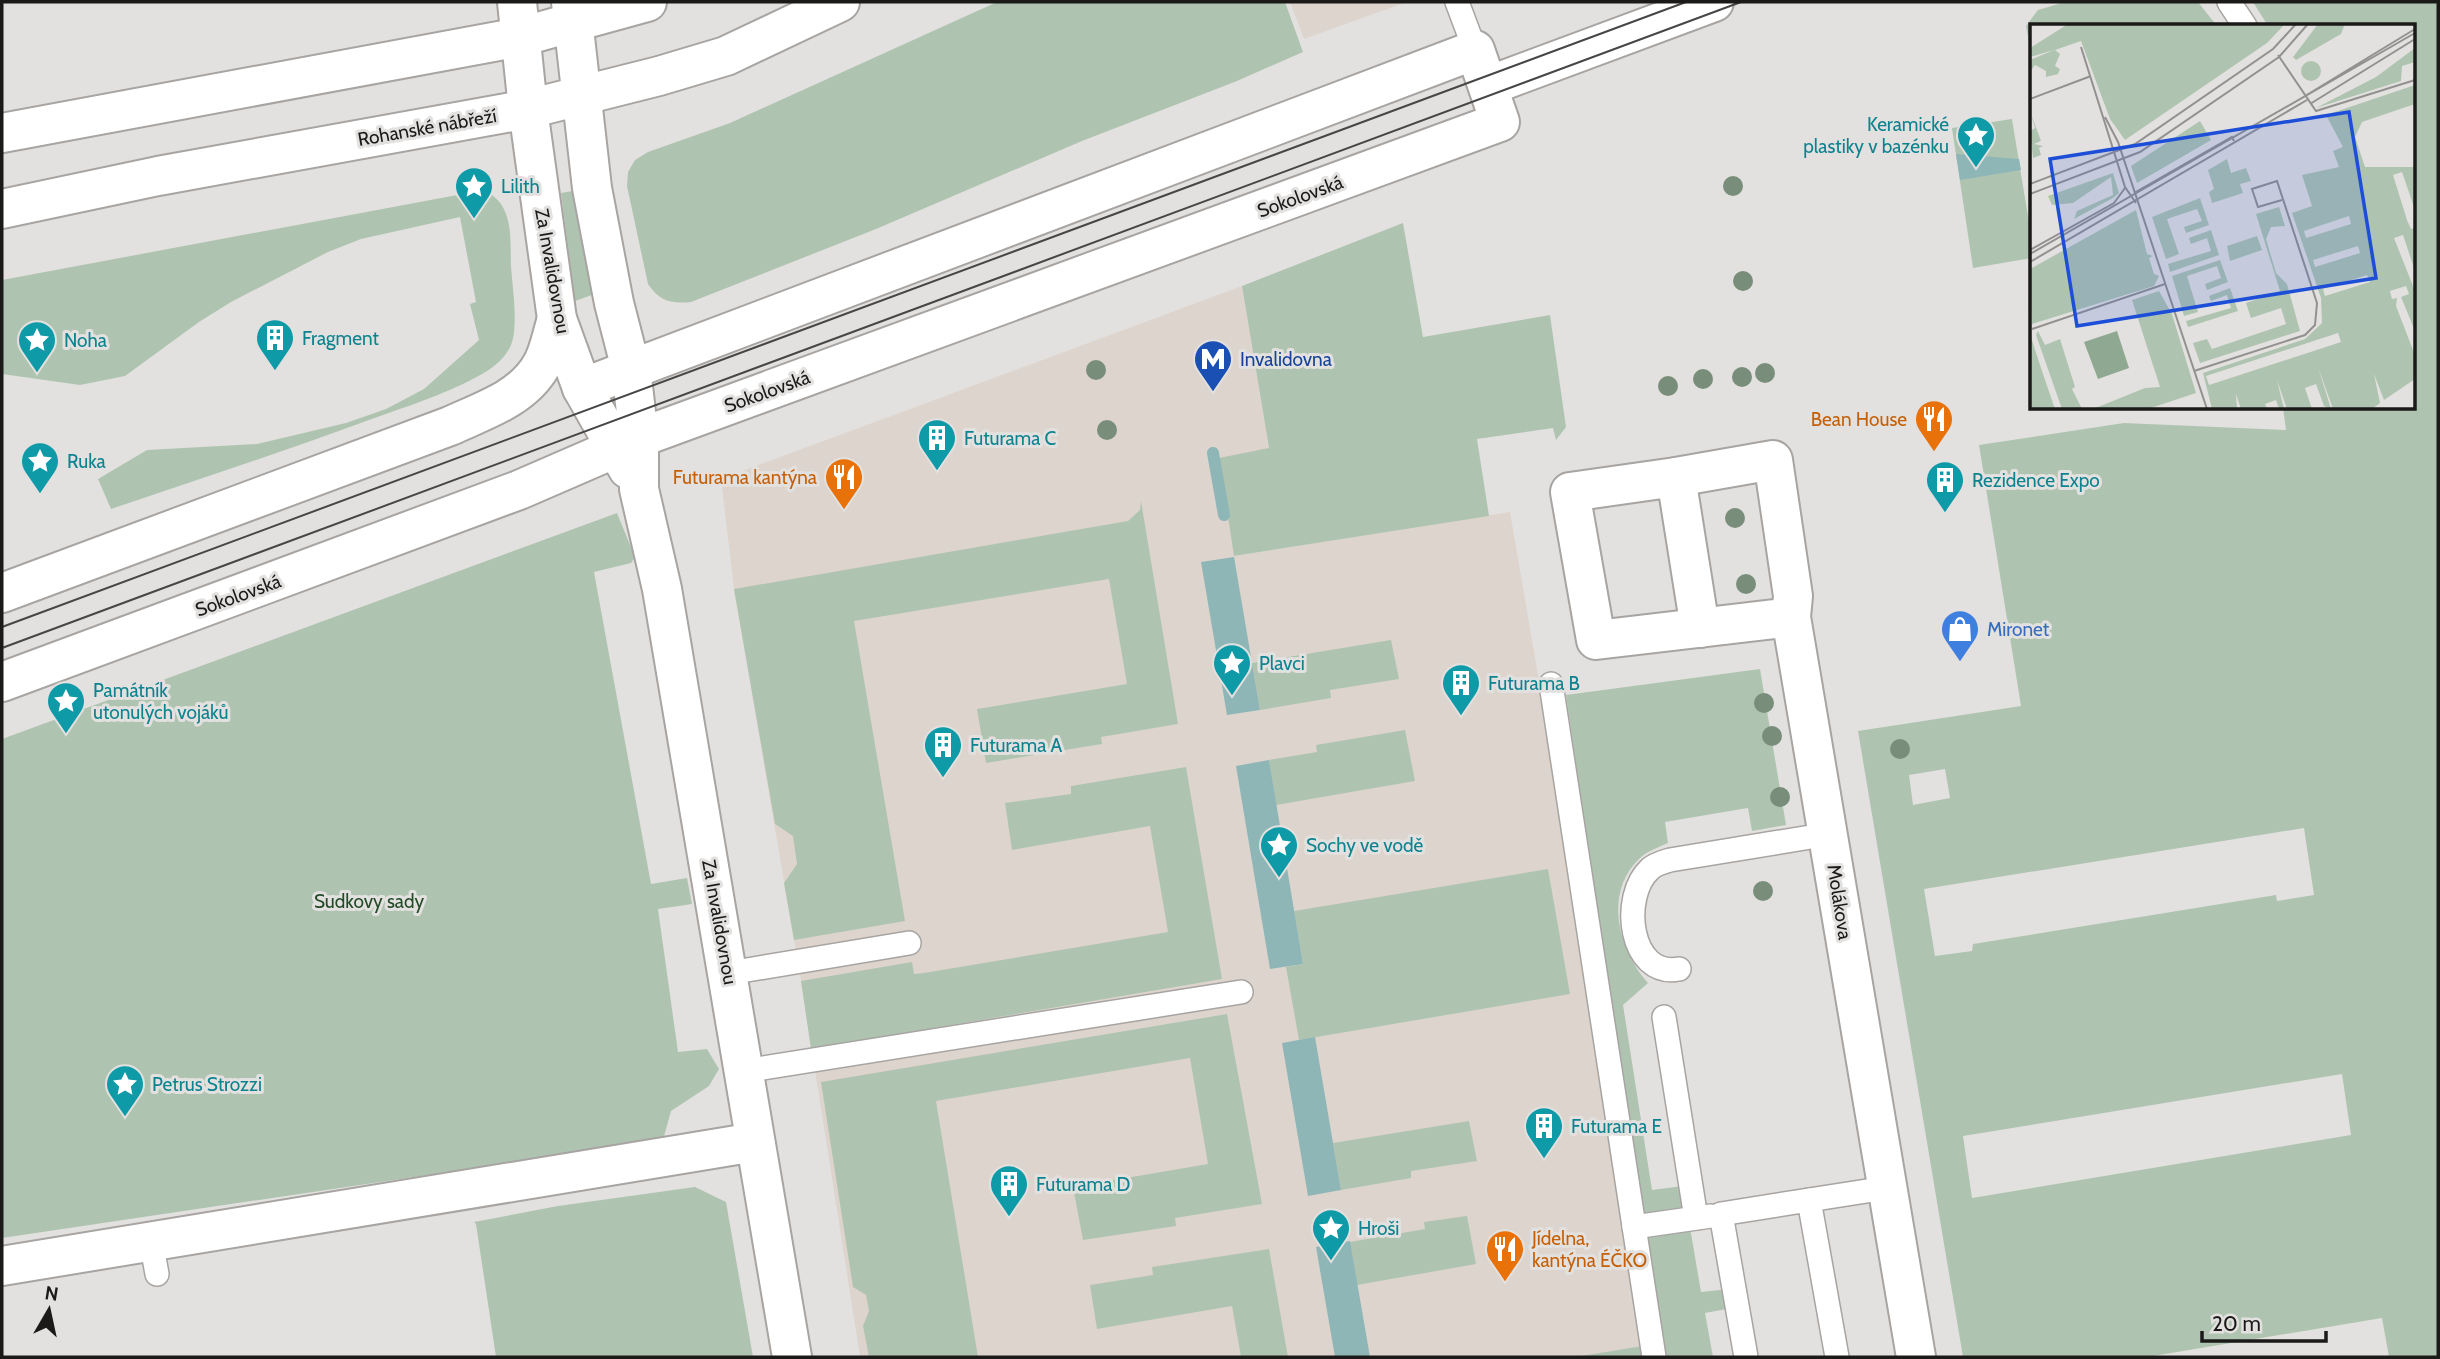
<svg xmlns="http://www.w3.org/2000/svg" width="2440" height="1359" font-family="Cabin,sans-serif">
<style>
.built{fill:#ddd5cd}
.green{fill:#afc4b0;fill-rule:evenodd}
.water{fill:#8eb6b7}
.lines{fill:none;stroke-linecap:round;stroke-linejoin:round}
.stream{stroke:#8eb6b7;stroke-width:12}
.lane-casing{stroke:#a7a4a2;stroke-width:26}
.street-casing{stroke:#a7a4a2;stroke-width:42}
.secondary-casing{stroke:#a7a4a2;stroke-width:42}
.lane{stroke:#fff;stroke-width:23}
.street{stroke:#fff;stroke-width:38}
.secondary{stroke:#fff;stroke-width:38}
.tram{stroke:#484645;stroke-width:2}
.tree{fill:#798e7a}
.labels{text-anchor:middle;stroke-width:6;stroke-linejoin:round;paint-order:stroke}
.culture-label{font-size:19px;fill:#0d838f;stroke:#e3e1df;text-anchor:start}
.street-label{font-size:19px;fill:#1b1a19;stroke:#e3e1df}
.transit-label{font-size:19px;fill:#164399;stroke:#e3e1df;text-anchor:start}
.food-label{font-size:19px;fill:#c56008;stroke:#e3e1df;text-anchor:end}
.shop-label{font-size:19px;fill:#366cbe;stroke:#e3e1df;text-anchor:start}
.park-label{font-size:19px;fill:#234b28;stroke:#e3e1df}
.inset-road{fill:none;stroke:#939190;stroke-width:2}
.view{fill:#1d4ed8;fill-opacity:0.15;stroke:#1d4ed8;stroke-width:3.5}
.inset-edge{fill:none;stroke:#1b1a19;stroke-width:3.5}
</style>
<rect width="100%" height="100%" fill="#e3e1df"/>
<g class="built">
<path d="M1290 2H1407L1304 39Z"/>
<path d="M1242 286 1269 449 1234 556 1510 512 1542 698 1566 695 1663 1357H860L801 981 734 589 721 479Z"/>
</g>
<g class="green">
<path d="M997 2H1285L1303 52 1237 81 1082 141 876 229 691 302C671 304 659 301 648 284L627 186 628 172 635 160 648 152 730 123Z"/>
<path d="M2065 2H2198L2217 26H2032V58L2026 26 2038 10Z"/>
<path d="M2253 2H2438V1357H2389L2382 1318 2147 1357H1963L1858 731 2021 706 1979 445 2124 423 2286 430 2283 408H2414V26H2268ZM1945 769 1950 798 1913 805 1909 775ZM2304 828 2314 895 2277 901 2276 895 1973 944 1972 951 1935 956 1924 889ZM2342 1074 2351 1135 1972 1198 1963 1136Z"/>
<path d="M2012 119 2032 241V258L1973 268 1952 128Z"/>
<path d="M484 190C514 205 510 235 511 265 512 286 520 331 509 349 500 366 479 376 463 384 429 400 393 411 358 424 276 454 194 481 111 509L98 479 147 450 257 444 346 423 386 409 424 389 479 340 470 304 476 302 460 217 361 239 328 252 231 302 199 322 125 376 80 385 2 374V280Z"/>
<path d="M573 191 592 295 575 301 561 193Z"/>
<path d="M1403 223 1423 337 1550 315 1566 427 1556 440 1553 428 1477 439 1489 516 1234 556 1219 458 1269 448 1242 286Z"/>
<path d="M1141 501 1178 724 1101 737 1102 744 986 763 977 709 1127 684 1109 579 854 621 905 921 794 940 784 883 797 864 793 836 775 824 734 589 1128 521 1140 510Z"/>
<path d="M617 513 635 557 631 563 594 572 651 884 687 878 692 904 658 909 678 1052 707 1049 719 1069 709 1086 671 1111 663 1140 2 1238V739Z"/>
<path d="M1391 640 1399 679 1330 690 1331 698 1260 710 1252 663Z"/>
<path d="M1760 669 1786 825 1752 831 1748 808 1665 822 1668 843C1657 848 1647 851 1639 859 1603 894 1619 951 1648 983L1623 1005 1652 1190 1683 1186 1701 1292 1729 1289 1732 1308 1705 1313 1713 1357H1575L1661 1343 1566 695Z"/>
<path d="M1405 730 1415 781 1276 805 1269 760 1317 752 1316 745Z"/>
<path d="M1186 767 1222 979 811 1049 801 981 912 962 914 974 924 973 1168 932 1150 826 1012 850 1005 803 1071 794V786Z"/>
<path d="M1548 869 1570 994 1299 1040 1286 967 1303 964 1294 911Z"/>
<path d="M1227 1014 1262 1204 1175 1218 1176 1226 1083 1240 1073 1187 1208 1164 1190 1058 936 1101 978 1357H869L863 1326 869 1311 866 1295 853 1287 821 1082Z"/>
<path d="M1469 1121 1477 1161 1411 1171V1178L1341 1190 1333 1143Z"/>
<path d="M695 1187 726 1202 753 1357H496L476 1224 474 1222 558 1206Z"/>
<path d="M1467 1216 1476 1264 1357 1285 1350 1242 1425 1229 1424 1222Z"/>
<path d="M1269 1249 1288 1357H1241L1232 1306 1097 1329 1090 1285 1153 1275 1152 1267Z"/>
</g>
<g class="water">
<path d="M1956 154 2019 159 2021 170 1960 180Z"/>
<path d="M1234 557 1260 710 1227 715 1201 562Z"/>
<path d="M1269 760 1303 964 1270 969 1236 766Z"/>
<path d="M1315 1037 1341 1190 1308 1196 1282 1043Z"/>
<path d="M1350 1241 1370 1357H1335L1316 1247Z"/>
</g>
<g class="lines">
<path class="stream" d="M1213 453 1224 515"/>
<defs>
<g id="lane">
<path d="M1457 2 1475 50"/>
<path d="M2229 2 2245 26"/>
<path d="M1551 684 1654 1357"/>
<path d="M1679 969C1629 978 1620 896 1650 869 1655 864 1664 862 1670 860L1829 834"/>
<path d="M729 973 909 943"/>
<path d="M1664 1017 1696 1218"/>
<path d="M744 1071 1241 992"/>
<path d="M1809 1200 1886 1188"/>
<path d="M1634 1227 1711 1216"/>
<path d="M151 1241 157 1274"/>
<path d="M1746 1357 1721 1214 1809 1200 1837 1357"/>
</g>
<g id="street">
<path d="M517 2 528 109 557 319 582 388 628 469"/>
<path d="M571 2 592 188 614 303 631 369 639 438V489L662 589 792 1357"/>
<path d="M1488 86 1714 2"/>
<path d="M1676 477 1700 628"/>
<path d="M2 593 450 426C482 411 522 399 541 366 549 353 552 334 557 319"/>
<path d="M1791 617 1596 640 1570 492 1676 477 1773 460 1793 596 1791 617C1834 864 1874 1111 1916 1357"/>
<path d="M2 682 519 490 639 438 1500 122 1475 50 582 388"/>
<path d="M2 1266 755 1142"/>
</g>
<g id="secondary">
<path d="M2 133 520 37 647 2"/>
<path d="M2 209 158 176 528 109 659 76 726 56 840 2"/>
</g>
</defs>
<use href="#lane" class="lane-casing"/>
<use href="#street" class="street-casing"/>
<use href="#secondary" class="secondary-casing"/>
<use href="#lane" class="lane"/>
<use href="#street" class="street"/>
<use href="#secondary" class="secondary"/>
<g class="tram">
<path d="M2 627 1686 2"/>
<path d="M2 648 1741 2"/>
</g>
</g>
<g class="tree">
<circle cx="1733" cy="186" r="10"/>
<circle cx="1743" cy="281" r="10"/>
<circle cx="1096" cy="370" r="10"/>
<circle cx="1765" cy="373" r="10"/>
<circle cx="1742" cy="377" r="10"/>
<circle cx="1703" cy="379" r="10"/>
<circle cx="1668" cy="386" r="10"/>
<circle cx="1107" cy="430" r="10"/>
<circle cx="1735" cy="518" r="10"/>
<circle cx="1746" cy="584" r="10"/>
<circle cx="1764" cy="703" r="10"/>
<circle cx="1772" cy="736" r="10"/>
<circle cx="1900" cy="749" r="10"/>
<circle cx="1780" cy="797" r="10"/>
<circle cx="1763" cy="891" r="10"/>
</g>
<defs>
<symbol id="sight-pin" viewBox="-11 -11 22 30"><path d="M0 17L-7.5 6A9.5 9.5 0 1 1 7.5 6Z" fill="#0f9aa8" stroke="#e3e1df"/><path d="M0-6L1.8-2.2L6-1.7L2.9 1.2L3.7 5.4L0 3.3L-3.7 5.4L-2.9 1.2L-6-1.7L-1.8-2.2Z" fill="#fff"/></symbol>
<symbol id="building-pin" viewBox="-11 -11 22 30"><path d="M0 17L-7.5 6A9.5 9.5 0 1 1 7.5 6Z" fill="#0f9aa8" stroke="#e3e1df"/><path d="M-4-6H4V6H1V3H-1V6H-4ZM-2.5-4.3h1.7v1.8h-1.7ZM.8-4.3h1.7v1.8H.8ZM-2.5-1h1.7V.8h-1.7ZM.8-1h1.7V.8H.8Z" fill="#fff"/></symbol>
<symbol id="metro-pin" viewBox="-11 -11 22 30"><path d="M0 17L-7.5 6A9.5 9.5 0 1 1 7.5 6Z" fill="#1a4fb4" stroke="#e3e1df"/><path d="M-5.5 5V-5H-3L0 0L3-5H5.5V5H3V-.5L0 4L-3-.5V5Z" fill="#fff"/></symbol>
<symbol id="restaurant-pin" viewBox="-11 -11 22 30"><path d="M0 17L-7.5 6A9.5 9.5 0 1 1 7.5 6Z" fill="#e8710a" stroke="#e3e1df"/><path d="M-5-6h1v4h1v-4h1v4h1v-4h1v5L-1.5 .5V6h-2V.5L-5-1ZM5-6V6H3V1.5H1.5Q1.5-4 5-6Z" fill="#fff"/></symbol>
<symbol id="shop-pin" viewBox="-11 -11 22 30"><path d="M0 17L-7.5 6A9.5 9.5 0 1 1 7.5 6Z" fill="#3f7fe0" stroke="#e3e1df"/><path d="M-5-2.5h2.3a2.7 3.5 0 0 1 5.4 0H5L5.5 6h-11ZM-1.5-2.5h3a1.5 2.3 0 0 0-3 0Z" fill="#fff"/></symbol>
</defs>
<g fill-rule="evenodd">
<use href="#sight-pin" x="1954" y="113" width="44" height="60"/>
<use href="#sight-pin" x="452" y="164" width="44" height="60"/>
<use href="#building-pin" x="253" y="316" width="44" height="60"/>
<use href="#sight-pin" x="15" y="318" width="44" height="60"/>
<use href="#metro-pin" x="1191" y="337" width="44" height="60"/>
<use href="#restaurant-pin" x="1912" y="397" width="44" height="60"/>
<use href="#building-pin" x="915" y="416" width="44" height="60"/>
<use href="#sight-pin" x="18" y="439" width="44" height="60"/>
<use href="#restaurant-pin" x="822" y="455" width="44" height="60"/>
<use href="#building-pin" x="1923" y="458" width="44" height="60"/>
<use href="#shop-pin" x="1938" y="607" width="44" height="60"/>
<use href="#sight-pin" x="1210" y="641" width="44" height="60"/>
<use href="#building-pin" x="1439" y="661" width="44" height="60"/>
<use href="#sight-pin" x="44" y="679" width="44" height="60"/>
<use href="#building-pin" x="921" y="723" width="44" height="60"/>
<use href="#sight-pin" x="1257" y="823" width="44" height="60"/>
<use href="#sight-pin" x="103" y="1062" width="44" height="60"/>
<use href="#building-pin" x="1522" y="1104" width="44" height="60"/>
<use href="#building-pin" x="987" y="1162" width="44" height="60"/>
<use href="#sight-pin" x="1309" y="1206" width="44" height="60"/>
<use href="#restaurant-pin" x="1483" y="1227" width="44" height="60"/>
</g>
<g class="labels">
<g class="culture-label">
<text x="1949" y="131" text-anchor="end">Keramické<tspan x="1949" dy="22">plastiky v bazénku</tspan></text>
<text x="501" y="193">Lilith</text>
<text x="302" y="345">Fragment</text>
<text x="64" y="347">Noha</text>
<text x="964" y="445">Futurama C</text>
<text x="67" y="468">Ruka</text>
<text x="1972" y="487">Rezidence Expo</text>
<text x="1259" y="670">Plavci</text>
<text x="1488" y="690">Futurama B</text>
<text x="93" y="697">Památník<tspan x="93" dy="22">utonulých vojáků</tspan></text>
<text x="970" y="752">Futurama A</text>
<text x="1306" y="852">Sochy ve vodě</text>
<text x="152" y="1091">Petrus Strozzi</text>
<text x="1571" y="1133">Futurama E</text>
<text x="1036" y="1191">Futurama D</text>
<text x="1358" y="1235">Hroši</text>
</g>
<g class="street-label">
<text transform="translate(427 127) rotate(-10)" y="7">Rohanské nábřeží</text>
<text transform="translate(1300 196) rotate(-20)" y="7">Sokolovská</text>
<text transform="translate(553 271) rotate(80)" y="7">Za Invalidovnou</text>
<text transform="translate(767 391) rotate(-20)" y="7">Sokolovská</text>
<text transform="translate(238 595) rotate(-20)" y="7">Sokolovská</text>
<text transform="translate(1840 902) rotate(81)" y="7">Molákova</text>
<text transform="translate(720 922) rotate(80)" y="7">Za Invalidovnou</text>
</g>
<g class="transit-label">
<text x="1240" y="366">Invalidovna</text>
</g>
<g class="food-label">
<text x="1907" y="426">Bean House</text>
<text x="817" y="484">Futurama kantýna</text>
<text x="1532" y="1245" text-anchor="start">Jídelna,<tspan x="1532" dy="22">kantýna ÉČKO</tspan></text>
</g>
<g class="shop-label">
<text x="1987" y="636">Mironet</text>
</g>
<g class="park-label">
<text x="369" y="908">Sudkovy sady</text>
</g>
</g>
<g transform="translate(2030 24)">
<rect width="385" height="385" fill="#e3e1df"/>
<path d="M38 0H255L237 19 95 116 80 95 51 17 25 26 30 30 25 42 30 45 28 50 16 53V47L5 41 0 48V36L24 26 0 33V24ZM288 0H315L311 10 266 36 263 33ZM385 24V38L372 42 371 57 286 84 346 53ZM271 47a10 10 0 1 1 20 0a10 10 0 1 1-20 0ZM385 61V80L332 98 325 113 335 143H385V186L372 148 363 151 377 196 381 205 385 204V247L373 211 364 214 385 267V307L371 273 379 270 376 262 360 267 362 275 367 274 366 282 385 331V355L354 376 344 350 350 379 342 385H303L288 343 301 385 294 382 286 360 275 364 282 385H257L247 356 254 385H249L246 376 235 380 237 385H211L206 370 207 385H182L173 349 275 315 292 299 291 274 262 189 282 182 272 151 309 143 303 127 313 123 296 91ZM319 192 321 200 276 214 274 207ZM328 222 330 229 285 243 283 236ZM337 251 340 258 295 272 293 265ZM308 309 311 318 179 361 176 352ZM0 87 11 117 4 120 13 122 9 124 11 131 3 134 0 107 5 104ZM170 97 181 116 107 159 101 142ZM197 135 201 149 216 144 221 157 210 160 213 169 182 179 179 168 184 165 178 146ZM83 149 89 169 83 174 44 195 47 187 83 171 81 153 43 179 22 181 18 172ZM170 174 179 201 156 209 154 203 172 197 167 185 137 195 149 230 136 235 122 193ZM249 183 255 202 241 203 236 215 246 249 257 260 270 307 170 339 163 319 177 315 182 325 256 300 251 284 221 294 216 279 250 267 226 190ZM106 186 117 230 123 232 119 234 124 250 129 252 124 262 2 300 0 245ZM181 206 189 231 140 248 138 240 181 227 177 214 161 220 159 214ZM227 212 232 226 200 237 197 222ZM190 236 198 258 177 266 175 260 191 254 187 242 157 252 168 288 154 292 142 252ZM200 264 208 287 158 303 156 297 201 284 197 271 181 277 179 272ZM129 267 142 290 166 369 118 385H63L115 364 130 363 102 276ZM8 307 15 321 30 315 45 363 42 365 52 385H32L6 311ZM0 310 12 347 25 385H0Z" fill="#afc4b0" fill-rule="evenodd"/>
<path d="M87 307 99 344 68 355 54 318Z" fill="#8fa891"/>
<path class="inset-road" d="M51 23 95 163 106 179M248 31 286 87 385 56M275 72 385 5M0 75 61 52M280 80 385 15M75 93 88 118 177 385M0 160 105 120 243 25 266 0M104 169 202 113 204 117M0 170 110 128 249 33 278 0M0 226 84 179 95 164M0 230 385 9M0 238 277 76M2 305 135 260M164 347 275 311 285 301 287 279 247 157 222 165 228 183 252 176"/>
<path class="view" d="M319 88 346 254 47 302 20 135Z"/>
<rect width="385" height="385" class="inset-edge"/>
</g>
<rect width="2440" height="1359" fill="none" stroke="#1b1a19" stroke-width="7"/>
<g transform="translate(49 1310) rotate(9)" stroke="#e3e1df" stroke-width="5" paint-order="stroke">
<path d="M0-5L12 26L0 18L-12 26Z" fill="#1b1a19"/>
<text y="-10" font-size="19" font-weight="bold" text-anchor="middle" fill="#1b1a19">N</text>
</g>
<path d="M2202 1331v10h124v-10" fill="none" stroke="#1b1a19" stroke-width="3.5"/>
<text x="2212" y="1331" font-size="21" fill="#1b1a19" stroke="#e3e1df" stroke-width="5" paint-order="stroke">20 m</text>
</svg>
